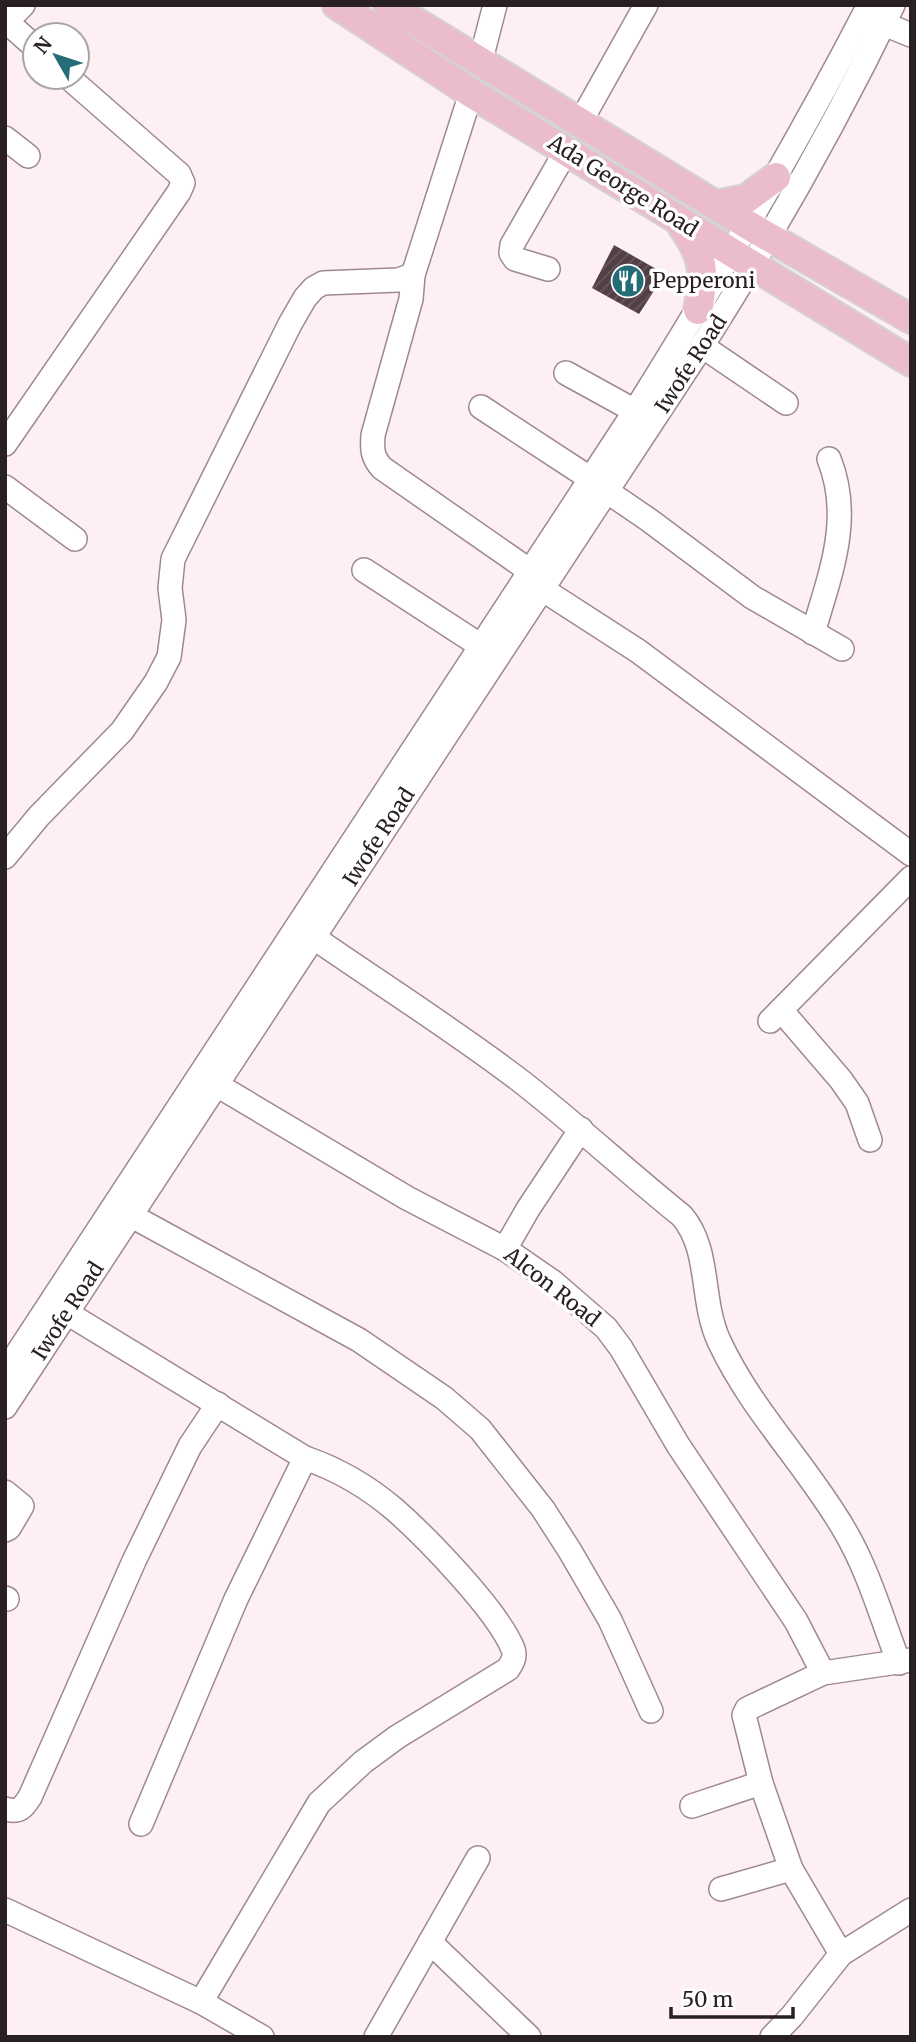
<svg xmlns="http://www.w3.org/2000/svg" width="916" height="2042" font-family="Merriweather,serif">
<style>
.building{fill:url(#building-hatch)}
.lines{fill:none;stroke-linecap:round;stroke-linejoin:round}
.minor-casing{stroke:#9f8990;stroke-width:26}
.major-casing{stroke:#d4d2d3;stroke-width:32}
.minor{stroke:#fff;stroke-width:23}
.major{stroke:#ebbccc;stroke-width:28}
.labels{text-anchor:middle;stroke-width:7;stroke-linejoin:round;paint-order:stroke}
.street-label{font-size:21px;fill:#292023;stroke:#fff}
.poi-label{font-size:21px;fill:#292023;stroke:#fff;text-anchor:start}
</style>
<defs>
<pattern id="building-hatch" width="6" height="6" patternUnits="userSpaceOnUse" patternTransform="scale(1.75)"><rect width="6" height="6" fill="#523f45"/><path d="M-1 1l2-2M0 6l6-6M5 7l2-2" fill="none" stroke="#68585d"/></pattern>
</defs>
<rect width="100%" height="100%" fill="#feeff3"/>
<path class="building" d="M614 245 665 274 639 314 592 288Z"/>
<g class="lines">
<defs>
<g id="minor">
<path d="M7 22 35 47"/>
<path d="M5 23 23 5"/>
<path d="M884 24 911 35"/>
<path d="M480 63 495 5"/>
<path d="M471 93 413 275 411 299 373 435C372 449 372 457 382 468L530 571"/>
<path d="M581 121 646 5"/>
<path d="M5 138 28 156"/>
<path d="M548 269 515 259 511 253 512 245 566 151"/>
<path d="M702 346 786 403"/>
<path d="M566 373 635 411"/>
<path d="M481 407 591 479"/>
<path d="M5 444 179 192 183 183 179 174 68 77"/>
<path d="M5 487 75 539"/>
<path d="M608 492 649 520 752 597 842 649"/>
<path d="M364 570 481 646"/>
<path d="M542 589 638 651 911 854"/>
<path d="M813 633C830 574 853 519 829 459"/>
<path d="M5 857 39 816 122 731 156 682 169 657 174 620 170 588 173 559 290 324 305 298 314 288 323 283 398 280 413 275"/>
<path d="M313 937C381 984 452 1029 518 1079 575 1123 626 1171 682 1216 711 1250 700 1300 719 1341 752 1412 807 1465 845 1531 869 1572 882 1619 899 1663"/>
<path d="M781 1010 841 1080 857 1103 870 1140"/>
<path d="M770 1021 911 878"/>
<path d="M217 1085 407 1198 505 1249 553 1282 606 1328 621 1348 678 1445 796 1621 823 1673"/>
<path d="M130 1215 359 1340 444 1398 480 1429 543 1509 570 1551 610 1620 651 1711"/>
<path d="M505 1249 528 1209 581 1129"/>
<path d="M67 1313 305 1458C337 1469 368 1487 394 1509 426 1537 498 1611 513 1649 516 1657 512 1663 508 1669L397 1737 363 1762 319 1803 201 2002"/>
<path d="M5 1372 635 411C718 278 797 144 869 5"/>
<path d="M5 1407 702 346C772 236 836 123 893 5"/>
<path d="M5 1492 22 1506 9 1528 5 1530"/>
<path d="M5 1598 7 1599"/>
<path d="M692 1806 761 1783"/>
<path d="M5 1809C19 1813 23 1808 30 1797L134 1561 190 1446 218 1404"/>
<path d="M141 1824 236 1599 305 1458"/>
<path d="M721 1889 791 1869"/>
<path d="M5 1910 201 2002 262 2037"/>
<path d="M430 1942 529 2037"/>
<path d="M841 1954 791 1869 761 1783 744 1715 747 1709 823 1673 911 1660"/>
<path d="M376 2037 478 1858"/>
<path d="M772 2037 792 2016 841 1954 911 1910"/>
</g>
<g id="major">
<path d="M337 5 471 93 911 362"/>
<path d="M388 5 748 225 911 319"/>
<path d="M716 205 746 199 776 177"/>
<path d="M682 226C705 258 705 272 698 310"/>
</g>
</defs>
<use href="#minor" class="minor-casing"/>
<use href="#major" class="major-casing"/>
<use href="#minor" class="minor"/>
<use href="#major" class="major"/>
</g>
<defs>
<symbol id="restaurant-disc" viewBox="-11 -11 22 22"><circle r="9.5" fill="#246d77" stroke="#fff"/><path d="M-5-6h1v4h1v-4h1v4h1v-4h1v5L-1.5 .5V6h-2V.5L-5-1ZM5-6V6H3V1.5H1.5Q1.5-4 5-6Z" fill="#fff"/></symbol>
</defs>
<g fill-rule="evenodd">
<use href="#restaurant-disc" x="609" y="262" width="38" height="38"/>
</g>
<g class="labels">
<g class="street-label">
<text transform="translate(623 186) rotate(32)" y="7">Ada George Road</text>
<text transform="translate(691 364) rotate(-57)" y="7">Iwofe Road</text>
<text transform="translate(379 837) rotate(-57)" y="7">Iwofe Road</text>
<text transform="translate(552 1287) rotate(38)" y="7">Alcon Road</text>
<text transform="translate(68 1311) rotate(-57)" y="7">Iwofe Road</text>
</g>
<g class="poi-label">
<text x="652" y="288">Pepperoni</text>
</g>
</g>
<rect width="916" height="2042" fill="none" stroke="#292023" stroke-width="14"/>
<g transform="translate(56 56) rotate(309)"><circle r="33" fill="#ffffff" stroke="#a9a6a7" stroke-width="2"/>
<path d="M0-5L12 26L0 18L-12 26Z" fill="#246d77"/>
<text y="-10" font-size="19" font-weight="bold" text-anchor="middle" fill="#292023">N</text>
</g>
<path d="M671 2007v10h122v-10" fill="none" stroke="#292023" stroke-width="3.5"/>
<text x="682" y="2007" font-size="21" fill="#292023" stroke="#ffffff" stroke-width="5" paint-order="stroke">50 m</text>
</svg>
